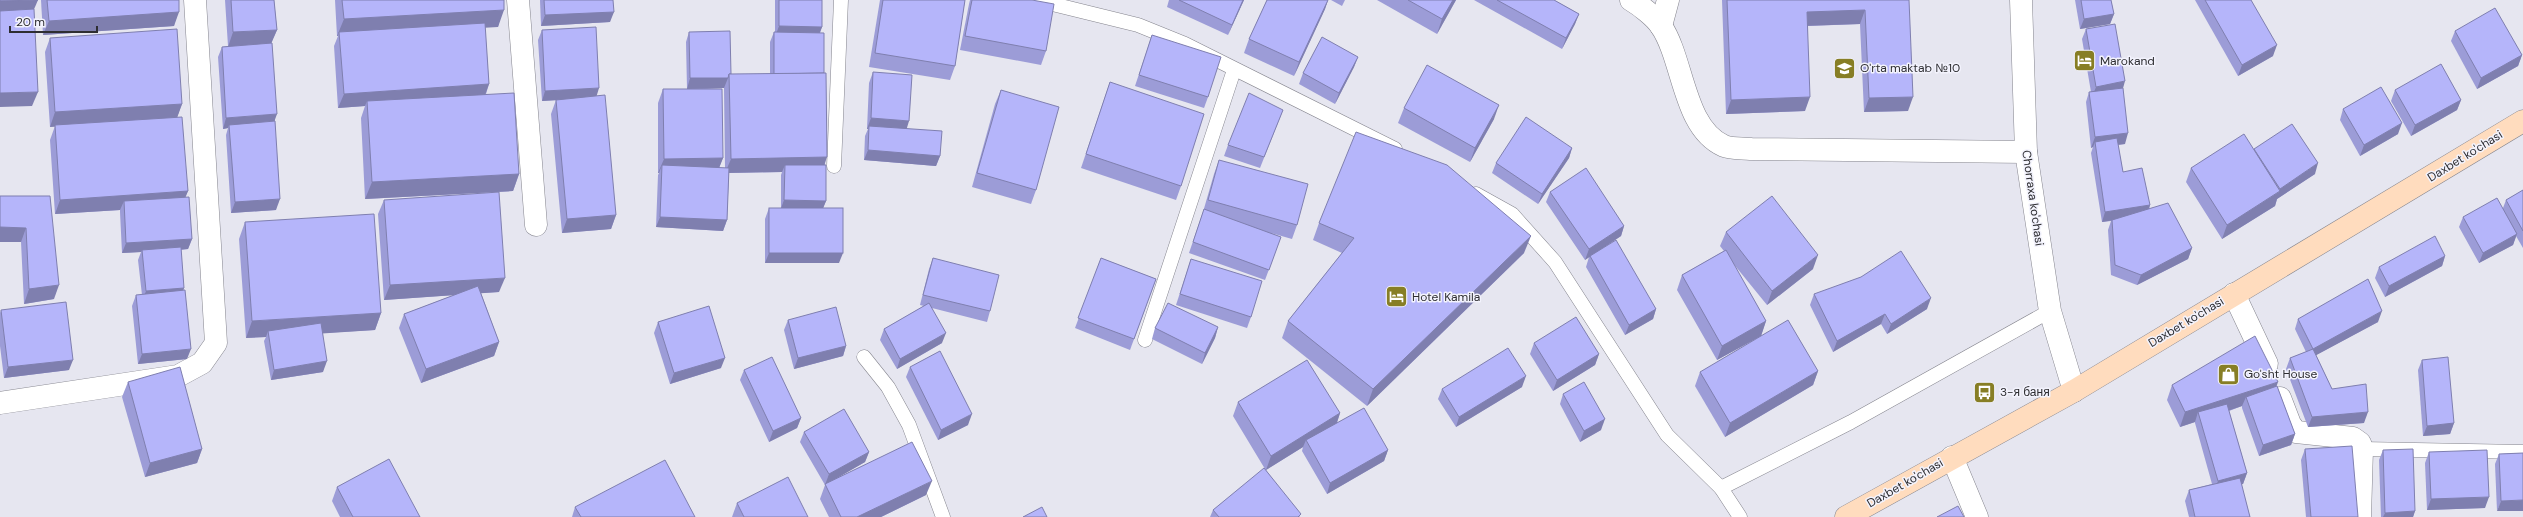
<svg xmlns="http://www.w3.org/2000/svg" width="2523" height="517" font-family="'DM Sans',sans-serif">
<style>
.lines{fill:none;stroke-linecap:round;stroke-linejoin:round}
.service-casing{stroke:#85858e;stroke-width:15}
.minor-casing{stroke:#85858e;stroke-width:23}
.tertiary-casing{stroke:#85858e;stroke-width:23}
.secondary-casing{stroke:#85858e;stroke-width:23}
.service{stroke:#fff;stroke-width:14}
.minor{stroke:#fff;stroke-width:22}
.tertiary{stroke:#fff;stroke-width:22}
.secondary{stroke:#ffdcbe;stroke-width:22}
.wall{fill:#9c9cd7;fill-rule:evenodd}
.shaded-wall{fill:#7f7faf}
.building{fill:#b5b5fa;stroke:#7f7faf}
.labels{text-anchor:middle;stroke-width:3;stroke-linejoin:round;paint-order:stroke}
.poi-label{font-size:12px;fill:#2e2e32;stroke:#f3f3fd;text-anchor:start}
.street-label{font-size:12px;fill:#2e2e32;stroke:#f3f3fd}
</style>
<rect width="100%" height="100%" fill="#e6e6f0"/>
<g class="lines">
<defs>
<g id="service">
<path d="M1036 0 1138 25 1185 44 1395 149"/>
<path d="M834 166 841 0"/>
<path d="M1476 194 1512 214 1555 262 1667 435 1721 488 1740 517"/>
<path d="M1145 340 1234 70"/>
<path d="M864 357 888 387 909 425 943 517"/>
<path d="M2362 449 2523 452"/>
<path d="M1721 488 1851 422 2050 311"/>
</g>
<g id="minor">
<path d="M518 0 536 225"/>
<path d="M1631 0C1641 6 1655 17 1661 26 1684 60 1683 128 1724 146 1731 149 1743 148 1751 149L2026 152"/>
<path d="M1661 26 1668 0"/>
<path d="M2234 294 2267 364"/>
<path d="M2280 398 2290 424 2296 432 2353 438 2360 443 2362 449 2360 517"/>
<path d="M0 403 178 376 202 363 216 343 195 0"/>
<path d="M1952 457 1977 517"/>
</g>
<path id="tertiary" d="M2021 0 2026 152 2050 311 2074 391"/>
<path id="secondary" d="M1846 517 2074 391 2523 121"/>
</defs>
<use href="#service" class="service-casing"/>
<use href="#minor" class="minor-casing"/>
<use href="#tertiary" class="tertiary-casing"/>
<use href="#secondary" class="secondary-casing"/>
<use href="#service" class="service"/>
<use href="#minor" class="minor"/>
<use href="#tertiary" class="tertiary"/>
<use href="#secondary" class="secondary"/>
</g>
<g class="wall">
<path d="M41 0H179L174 26 43 35Z"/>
<path d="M225 0H274L277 30 271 43 275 121 276 210 231 213 226 135 228 128 223 129 218 57 222 47 228 46Z"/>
<path d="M335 0H504L498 27H485L489 84 486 94 519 174 513 191 365 199 361 118 365 106 338 108 334 46 338 36H337Z"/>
<path d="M540 0H613L610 22 541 26Z"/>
<path d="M775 0H822V27L820 33 824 73 825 165 826 201 823 208 839 263H765V219L769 208H781V175L782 172 729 173 727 220 723 231 656 227 658 175 659 173H658V103L663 89H687L686 42 689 32 731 74H770V42L774 32H775ZM724 88 725 168H719L723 158 706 89Z"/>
<path d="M880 0H965L955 66 950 80 869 67Z"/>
<path d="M970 0H1032L1046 51 1041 65 960 50 969 4Z"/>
<path d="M1169 0H1244L1228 35 1167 7Z"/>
<path d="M1267 0H1328L1325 9 1294 76 1244 53 1249 39Z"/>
<path d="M1331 0H1345L1342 6Z"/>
<path d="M1377 0H1456L1437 34Z"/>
<path d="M1474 0H1554L1579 14 1575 24 1562 49Z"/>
<path d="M1722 0H1909L1908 111 1864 112 1860 24 1808 26 1805 111 1726 114Z"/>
<path d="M2075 0H2111L2114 14 2110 24 2080 29Z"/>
<path d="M2195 0H2251L2273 56 2238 76Z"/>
<path d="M2086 29 2123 88 2125 144 2118 145 2123 172 2150 205 2149 209 2192 248 2188 259 2137 285 2111 275 2108 230 2111 221 2102 222 2091 153 2093 147 2091 148 2086 102 2089 92H2091L2082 39Z"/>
<path d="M542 30 596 96 616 215 611 229 562 233 551 114 556 100 542 101 538 40Z"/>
<path d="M2455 31 2522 55 2518 66 2477 89 2451 41Z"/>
<path d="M1152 35 1208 97 1204 108 1135 86Z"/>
<path d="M50 38 182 104 177 117 188 191 185 197 192 239 188 249 181 250 187 359 138 364 132 306 136 295H142L138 260 141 252 122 253 120 212V210L55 214 50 140 55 126 50 127 45 52Z"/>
<path d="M1358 57 1354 67 1335 104 1299 84 1303 73Z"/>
<path d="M873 72 906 129 940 156 936 166 864 160 865 136 868 129H867L869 83Z"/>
<path d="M1110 82 1181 186 1176 200 1081 168Z"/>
<path d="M1001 90 1036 190 1031 204 972 187 995 104Z"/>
<path d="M2395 90 2461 100 2457 110 2411 136 2391 101Z"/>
<path d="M1404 108 1494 119 1470 162 1398 123Z"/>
<path d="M2343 109 2398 134 2360 156 2340 120Z"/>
<path d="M1283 110 1260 168 1224 156 1228 145Z"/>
<path d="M1572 148 1569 158 1538 204 1492 173 1496 163Z"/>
<path d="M2254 149 2315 174 2277 199 2275 206 2222 239 2186 182 2191 168Z"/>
<path d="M1219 160 1297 225 1292 239 1271 233 1281 237 1265 280 1189 253 1203 212 1214 174Z"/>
<path d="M2523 190V248L2516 236 2513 245 2479 263 2459 227 2463 217 2503 208 2506 200Z"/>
<path d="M1550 192 1624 226 1621 236 1600 250 1656 309 1653 319 1625 335 1586 267 1589 257 1585 260 1546 202Z"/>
<path d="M0 196H50L54 299 24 304 21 242H0Z"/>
<path d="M384 200 499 292 481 293 499 342 494 356 421 383 399 328 404 314 454 295 384 300 378 214Z"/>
<path d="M245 222 381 313 375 330 323 333V372L271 380 264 341 266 337 246 338 239 239Z"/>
<path d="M1319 223 1524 253 1367 406 1282 338 1288 321 1342 253 1313 240Z"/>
<path d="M1726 232 1813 269 1767 305 1732 262 1766 321 1761 336 1717 360 1677 290 1682 275 1724 251 1720 246Z"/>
<path d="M2445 256 2442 266 2385 297 2375 278 2379 267Z"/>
<path d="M933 258 990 311 987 322 932 308 942 343 897 369 880 340 884 329 924 306 920 305 929 269Z"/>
<path d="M1101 258 1156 279 1130 350 1075 328Z"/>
<path d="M1191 259 1251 317 1247 328 1176 305Z"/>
<path d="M1814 294 1927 309 1887 334 1881 324 1833 352 1810 305Z"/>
<path d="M1 310 69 370 4 378 0 346V313Z"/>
<path d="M2298 319 2378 322 2316 355 2332 389 2364 423 2308 427 2286 369 2290 358 2306 352 2295 329Z"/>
<path d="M788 320 846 346 843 356 794 369 784 330Z"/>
<path d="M658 322 721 368 670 384 654 333Z"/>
<path d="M1218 327 1215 338 1202 364 1152 339 1155 328Z"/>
<path d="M1534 343 1599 354 1595 365 1553 391 1530 354Z"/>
<path d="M2422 360 2454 423 2450 434 2423 436 2418 370Z"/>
<path d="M910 367 968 425 938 440 906 377Z"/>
<path d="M744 370 801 418 797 428 769 442 740 380Z"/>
<path d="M1818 371 1813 385 1725 437 1695 386 1700 372Z"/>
<path d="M128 382 202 449 197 463 145 477 122 397Z"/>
<path d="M2172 385 2277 386 2295 434 2291 445 2259 456 2242 408V406L2229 411 2247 473 2243 484H2241L2250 517H2189L2185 501 2189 490 2212 484 2195 423V422L2180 427 2167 400Z"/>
<path d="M1522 387 1456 427 1438 399 1442 389Z"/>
<path d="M1563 394 1601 430 1580 442 1560 404Z"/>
<path d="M1238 402 1340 413 1337 423 1388 450 1384 461 1327 494 1302 451 1303 447 1266 470 1300 517H1210L1213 510 1265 469 1233 416Z"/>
<path d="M804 432 869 452 865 462 830 482 926 495 881 517H829L820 499 825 485 800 442Z"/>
<path d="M2305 449 2358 517H2306L2301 460Z"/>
<path d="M2383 450 2415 511 2413 517H2381L2379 460Z"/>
<path d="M2429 452 2485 508 2427 510 2425 463Z"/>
<path d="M2523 453 2497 511 2495 464 2499 454Z"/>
<path d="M337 487 420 517H340L332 501Z"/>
<path d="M737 503 808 517H732Z"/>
<path d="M575 507 695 517H572Z"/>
</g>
<g class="shaded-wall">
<path d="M38 0 32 14 0 15V1Z"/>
<path d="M1243 0H1244L1228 35 1232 25Z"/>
<path d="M1328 0 1325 9 1294 76 1299 62Z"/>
<path d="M1453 0H1456L1437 34 1442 19Z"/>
<path d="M504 10 498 27 340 36 339 32 338 36H337L344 19Z"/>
<path d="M1865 10 1860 24 1802 26 1807 12Z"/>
<path d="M179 12 174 26 43 35 49 21Z"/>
<path d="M614 12 610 22 541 26 545 15Z"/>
<path d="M1579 14 1575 24 1562 49 1566 38Z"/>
<path d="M2114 14 2110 24 2080 29 2084 19Z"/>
<path d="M779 26 822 27 818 37H775Z"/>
<path d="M277 30 271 44 228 47 233 32Z"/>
<path d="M2277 45 2273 56 2238 76 2242 65Z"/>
<path d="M2522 55 2518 66 2477 89 2481 78Z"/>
<path d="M1358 57 1354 67 1335 104 1339 93Z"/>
<path d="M690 78H728L724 88 687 89Z"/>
<path d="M2125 81 2122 92 2092 97 2096 87Z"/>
<path d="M489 84 484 98 367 101 365 106 338 108 344 94Z"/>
<path d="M599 88 596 98 542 101 545 91Z"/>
<path d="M38 92 32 106 0 107V93Z"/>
<path d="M1810 97 1805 111 1726 114 1731 100Z"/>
<path d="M1913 97 1908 111 1864 112 1869 98Z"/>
<path d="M2461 100 2457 110 2411 136 2415 125Z"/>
<path d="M182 104 177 118 50 127 55 112Z"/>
<path d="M1499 105 1494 119 1470 162 1475 148Z"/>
<path d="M277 114 273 125H229L228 128 223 129 226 118Z"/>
<path d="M871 118 909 121 906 131 869 126 868 129H867Z"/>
<path d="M2402 123 2398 134 2360 156 2364 145Z"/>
<path d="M2128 133 2125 144 2096 147 2095 142 2093 147 2091 148 2095 137Z"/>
<path d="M1572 148 1569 158 1538 204 1542 194Z"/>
<path d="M868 150 940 156 936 166 864 160Z"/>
<path d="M827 157 822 172 785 165 782 172 725 173 731 159Z"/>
<path d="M723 158 717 173 662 165 659 173H658L664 159Z"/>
<path d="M2318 163 2315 174 2277 199 2275 206 2222 239 2227 225 2279 192 2280 189Z"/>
<path d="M519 174 513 191 365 199 372 182Z"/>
<path d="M188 191 182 206 124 201 120 210 55 214 60 200Z"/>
<path d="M280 199 276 210 231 213 235 202Z"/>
<path d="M784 200 826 201 822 211H780Z"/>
<path d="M2150 205 2147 215 2102 222 2105 212Z"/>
<path d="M616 215 611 229 562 233 567 219Z"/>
<path d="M660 217 727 220 723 231 656 227Z"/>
<path d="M1624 226 1621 236 1585 260 1589 249Z"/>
<path d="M0 227 26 228 21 242H0Z"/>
<path d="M2517 234 2513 245 2479 263 2483 253Z"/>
<path d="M1531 236 1524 253 1367 406 1373 389Z"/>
<path d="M192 239 188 249 142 252V250L141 252 122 253 126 243Z"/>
<path d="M2192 248 2188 259 2137 285 2141 275Z"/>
<path d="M769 253H843L839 263H765Z"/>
<path d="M1818 255 1813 269 1767 305 1772 291Z"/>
<path d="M2445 256 2442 266 2385 297 2389 286Z"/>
<path d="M505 278 499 292 384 300 390 285Z"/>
<path d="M59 285 54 299 24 304 29 289Z"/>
<path d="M184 288 181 299 142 302 146 291Z"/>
<path d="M1931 298 1927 309 1887 334 1891 324Z"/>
<path d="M1656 309 1653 319 1625 335 1629 325Z"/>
<path d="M2382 311 2378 322 2309 359 2313 349Z"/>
<path d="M381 313 375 330 269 337 268 331 266 337 246 338 252 321Z"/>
<path d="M1885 314 1881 324 1833 352 1837 341Z"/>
<path d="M1766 321 1761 336 1717 360 1722 346Z"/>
<path d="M1218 327 1215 338 1202 364 1205 353Z"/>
<path d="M946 333 942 343 897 369 900 359Z"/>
<path d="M499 342 494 356 421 383 426 369Z"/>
<path d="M846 346 843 356 794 369 798 358Z"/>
<path d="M191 349 187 359 138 364 142 354Z"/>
<path d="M1599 354 1595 365 1553 391 1557 380Z"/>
<path d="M725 358 721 368 670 384 674 373Z"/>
<path d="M73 360 69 370 4 378 8 367Z"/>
<path d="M327 361 323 372 271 380 274 370Z"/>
<path d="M1818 371 1813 385 1725 437 1730 423Z"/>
<path d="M1526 376 1522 387 1456 427 1459 417Z"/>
<path d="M2278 382 2273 396 2246 397 2242 406 2201 420 2198 412 2195 422 2180 427 2185 412Z"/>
<path d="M2368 412 2364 423 2308 427 2312 417Z"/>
<path d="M1340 413 1335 428 1306 440 1303 447 1266 470 1271 456Z"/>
<path d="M972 414 968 425 938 440 941 430Z"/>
<path d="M801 418 797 428 769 442 773 431Z"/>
<path d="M1605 419 1601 430 1580 442 1584 431Z"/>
<path d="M2454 423 2450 434 2423 436 2427 426Z"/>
<path d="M2295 434 2291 445 2259 456 2263 445Z"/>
<path d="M202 449 197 463 145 477 150 463Z"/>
<path d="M1388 450 1384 461 1327 494 1330 483Z"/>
<path d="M869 452 865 462 825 485 829 474Z"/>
<path d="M2247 473 2243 484 2214 492 2218 481Z"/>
<path d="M932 481 926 495 881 517H857Z"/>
<path d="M2489 497 2485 508 2427 510 2431 499Z"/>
<path d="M2523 500V511H2497L2501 501Z"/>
<path d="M2415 511 2413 517H2383L2385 513Z"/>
</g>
<g class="building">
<path d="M0 0H38L0 1Z"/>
<path d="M47 0H179V12L49 21Z"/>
<path d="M231 0H274L277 30 233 32Z"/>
<path d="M342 0H504V10L344 19Z"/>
<path d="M544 0H613L614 12 545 15Z"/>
<path d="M779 0H822V27L779 26Z"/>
<path d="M883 0H965L955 66 875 53Z"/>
<path d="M972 0H1032L1054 4 1046 51 965 36Z"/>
<path d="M1179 0H1243L1232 25Z"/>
<path d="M1267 0H1328L1299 62 1249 39Z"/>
<path d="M1408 0H1453L1442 19Z"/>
<path d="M1497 0H1554L1579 14 1566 38Z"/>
<path d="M1727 0H1909L1913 97 1869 98 1865 10 1807 12 1810 97 1731 100Z"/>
<path d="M2081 0H2111L2114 14 2084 19Z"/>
<path d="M2205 0H2251L2277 45 2242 65Z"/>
<path d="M2495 8 2522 55 2481 78 2455 31Z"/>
<path d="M34 9 38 92 0 93V11Z"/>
<path d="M485 23 489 84 344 94 339 32Z"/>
<path d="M2115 24 2125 81 2096 87 2086 29Z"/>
<path d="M596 27 599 88 545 91 542 30Z"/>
<path d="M177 29 182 104 55 112 50 38Z"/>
<path d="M730 31 731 74H729L728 78H690L689 32Z"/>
<path d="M774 32 824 33V73L774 74Z"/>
<path d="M1152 35 1221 57 1208 97 1139 75Z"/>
<path d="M1322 37 1358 57 1339 93 1303 73Z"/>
<path d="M272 43 277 114 226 118 222 47Z"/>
<path d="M2441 64 2461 100 2415 125 2395 90Z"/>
<path d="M1427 65 1499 105 1475 148 1404 108Z"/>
<path d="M873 72 912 75 909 121 871 118Z"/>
<path d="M826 73 827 157 731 159 729 74Z"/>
<path d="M1110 82 1204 114 1181 186 1086 154Z"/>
<path d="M2381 87 2402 123 2364 145 2343 109Z"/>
<path d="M2123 88 2128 133 2095 137 2089 92Z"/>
<path d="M663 89H722L723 158 664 159Z"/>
<path d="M1001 90 1059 107 1036 190 977 173Z"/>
<path d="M514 93 519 174 372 182 367 101Z"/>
<path d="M1249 93 1283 110 1264 157 1228 145Z"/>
<path d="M605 95 616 215 567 219 556 100Z"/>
<path d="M182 117 188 191 60 200 55 125Z"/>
<path d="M1526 117 1572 148 1542 194 1496 163Z"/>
<path d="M275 121 280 199 235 202 229 125Z"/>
<path d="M2292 124 2318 163 2280 189 2254 149Z"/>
<path d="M869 126 942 131 940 156 868 150Z"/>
<path d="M1356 132 1447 165 1531 236 1373 389 1288 321 1354 238 1319 223Z"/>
<path d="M2244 134 2280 191 2227 225 2191 168Z"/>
<path d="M2117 138 2123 172 2142 168 2150 205 2105 212 2095 142Z"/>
<path d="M1219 160 1308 184 1297 225 1208 200Z"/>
<path d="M662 165 729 168 727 220 660 217Z"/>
<path d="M785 165H826V201L784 200Z"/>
<path d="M1586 168 1624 226 1589 249 1550 192Z"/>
<path d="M2523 190V231L2506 200Z"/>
<path d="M499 192 505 278 390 285 384 200Z"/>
<path d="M0 196H50L59 285 29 289 26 228 0 227Z"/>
<path d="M1772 196 1818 255 1772 291 1726 232Z"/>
<path d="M189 197 192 239 126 243 124 201Z"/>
<path d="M2497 198 2517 234 2483 253 2463 217Z"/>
<path d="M2168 203 2192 248 2141 275 2115 265 2112 220Z"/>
<rect x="769" y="208" width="74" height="45"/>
<path d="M1204 209 1281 237 1269 270 1193 242Z"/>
<path d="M374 214 381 313 252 321 245 222Z"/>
<path d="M2435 236 2445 256 2389 286 2379 267Z"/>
<path d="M1616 240 1656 309 1629 325 1590 256Z"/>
<path d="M181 247 184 288 146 291 142 250Z"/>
<path d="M1726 250 1766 321 1722 346 1682 275Z"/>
<path d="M1901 251 1931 298 1891 324 1885 314 1837 341 1814 294 1861 277Z"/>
<path d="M933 258 999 275 990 311 923 295Z"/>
<path d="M1101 258 1156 279 1134 339 1078 318Z"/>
<path d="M1191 259 1262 281 1251 317 1180 294Z"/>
<path d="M2368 279 2382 311 2313 349 2298 319Z"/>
<path d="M478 286 499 342 426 369 404 314Z"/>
<path d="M185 290 191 349 142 354 136 295Z"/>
<path d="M66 302 73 360 8 367 1 310Z"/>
<path d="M929 303 946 333 900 359 884 329Z"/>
<path d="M1168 303 1218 327 1205 353 1155 328Z"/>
<path d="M709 306 725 358 674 373 658 322Z"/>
<path d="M836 307 846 346 798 358 788 320Z"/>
<path d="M1576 317 1599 354 1557 380 1534 343Z"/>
<path d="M1788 320 1818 371 1730 423 1700 372Z"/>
<path d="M321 323 327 361 274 370 268 331Z"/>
<path d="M2255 336 2278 382 2185 412 2172 385Z"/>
<path d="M1508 348 1526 376 1459 417 1442 389Z"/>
<path d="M2313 349 2332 389 2366 384 2368 412 2312 417 2290 358Z"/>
<path d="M940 351 972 414 941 430 910 367Z"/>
<path d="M772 357 801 418 773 431 744 370Z"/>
<path d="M2448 357 2454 423 2427 426 2422 360Z"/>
<path d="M1307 360 1340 413 1271 456 1238 402Z"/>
<path d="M180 367 202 449 150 463 128 382Z"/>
<path d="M1584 382 1605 419 1584 431 1563 394Z"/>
<path d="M2277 386 2295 434 2263 445 2246 397Z"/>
<path d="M2227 404 2247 473 2218 481 2198 412Z"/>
<path d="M1364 408 1388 450 1330 483 1306 440Z"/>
<path d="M844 409 869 452 829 474 804 432Z"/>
<path d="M912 442 932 481 857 517H841L825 484Z"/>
<path d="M2352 446 2358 517H2311L2305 449Z"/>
<path d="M2413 449 2415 511 2385 513 2383 450Z"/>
<path d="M2487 450 2489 497 2431 499 2429 452Z"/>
<path d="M2523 453V500L2501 501 2499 454Z"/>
<path d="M389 459 420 517H353L337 487Z"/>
<path d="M665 460 695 517H581L575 507Z"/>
<path d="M1264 468 1301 514 1298 517H1219L1213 510Z"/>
<path d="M788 477 808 517H744L737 503Z"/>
<path d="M2240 478 2250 517H2195L2189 490Z"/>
<path d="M1958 506 1964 517H1937Z"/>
<path d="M1042 507 1047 517H1023Z"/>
</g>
<defs>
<symbol id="hotel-square" viewBox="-11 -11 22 22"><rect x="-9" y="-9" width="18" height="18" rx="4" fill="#877e25" stroke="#f3f3fd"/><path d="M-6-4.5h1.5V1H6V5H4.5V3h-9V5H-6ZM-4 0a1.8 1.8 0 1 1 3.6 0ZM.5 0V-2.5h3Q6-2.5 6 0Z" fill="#fff"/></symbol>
<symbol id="school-square" viewBox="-11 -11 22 22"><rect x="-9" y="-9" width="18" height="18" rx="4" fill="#877e25" stroke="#f3f3fd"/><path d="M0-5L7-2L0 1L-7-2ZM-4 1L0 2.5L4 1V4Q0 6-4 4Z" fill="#fff"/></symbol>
<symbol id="shop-square" viewBox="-11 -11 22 22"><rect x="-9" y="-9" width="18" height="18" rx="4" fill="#877e25" stroke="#f3f3fd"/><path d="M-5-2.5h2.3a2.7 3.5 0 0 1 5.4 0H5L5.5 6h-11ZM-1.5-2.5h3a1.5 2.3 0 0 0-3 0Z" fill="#fff"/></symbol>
<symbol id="bus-square" viewBox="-11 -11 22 22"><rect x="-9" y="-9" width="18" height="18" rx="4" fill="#877e25" stroke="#f3f3fd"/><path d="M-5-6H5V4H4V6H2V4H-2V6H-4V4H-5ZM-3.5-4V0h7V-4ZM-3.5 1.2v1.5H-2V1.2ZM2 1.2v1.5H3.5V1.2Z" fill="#fff"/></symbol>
</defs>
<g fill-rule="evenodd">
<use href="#hotel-square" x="2072" y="48" width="25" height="25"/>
<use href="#school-square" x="1832" y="56" width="25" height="25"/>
<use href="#hotel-square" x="1384" y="284" width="25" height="25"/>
<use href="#shop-square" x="2216" y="362" width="25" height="25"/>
<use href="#bus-square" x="1972" y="380" width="25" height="25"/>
</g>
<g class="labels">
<g class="poi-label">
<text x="2100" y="65">Marokand</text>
<text x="1860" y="72">O'rta maktab №10</text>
<text x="1412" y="301">Hotel Kamila</text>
<text x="2244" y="378">Go'sht House</text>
<text x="2000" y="396">3-я баня</text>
</g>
<g class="street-label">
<text transform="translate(2465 156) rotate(-32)" y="4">Daxbet ko'chasi</text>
<text transform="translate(2033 198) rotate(82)" y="4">Chorraxa ko'chasi</text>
<text transform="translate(2186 322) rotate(-31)" y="4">Daxbet ko'chasi</text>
<text transform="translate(1905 483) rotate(-30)" y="4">Daxbet ko'chasi</text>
</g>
</g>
<path d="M10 26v6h87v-6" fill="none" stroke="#2e2e32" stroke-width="2"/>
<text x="16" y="26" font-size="12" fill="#2e2e32" stroke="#f3f3fd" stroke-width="3" paint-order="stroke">20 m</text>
</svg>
